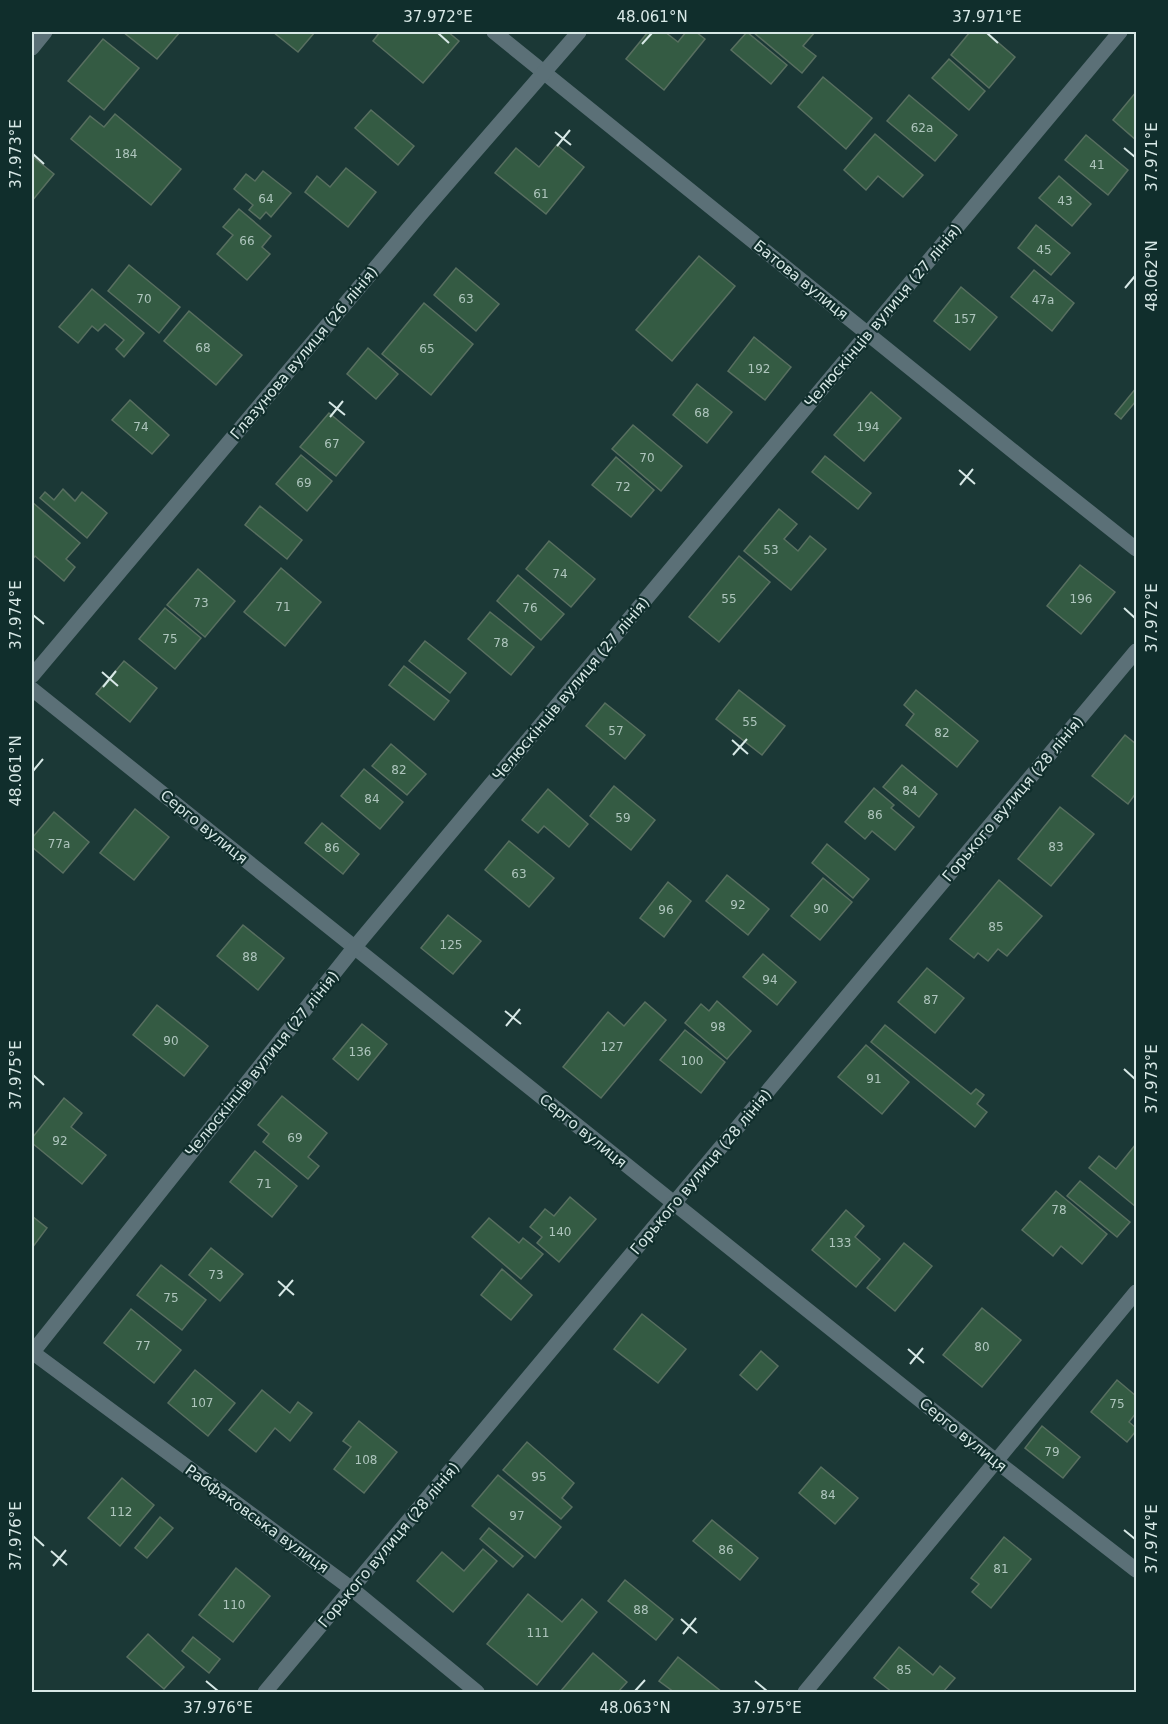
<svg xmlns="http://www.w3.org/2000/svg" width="1168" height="1724" font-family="'DejaVu Sans',sans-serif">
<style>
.building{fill:#345b43;stroke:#586f60;stroke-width:1.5}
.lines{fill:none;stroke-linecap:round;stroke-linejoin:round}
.minor{stroke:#5b7077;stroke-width:15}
.ticks{fill:none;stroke:#d7e8e6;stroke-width:2}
.labels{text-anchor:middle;stroke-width:4.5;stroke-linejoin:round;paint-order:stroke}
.number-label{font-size:12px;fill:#aec5bd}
.street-label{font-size:15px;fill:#d7e8e6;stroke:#102e2c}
.neatline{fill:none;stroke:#d7e8e6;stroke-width:2}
.ticks-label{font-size:15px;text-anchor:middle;fill:#d7e8e6}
</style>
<rect width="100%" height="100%" fill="#1b3836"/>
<g class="building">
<path d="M123 32H180L157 59Z"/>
<path d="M273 32H315L298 52Z"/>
<path d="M380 32H448L459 41 423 83 373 41Z"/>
<path d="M648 32H665L678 42 686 32H696L705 39 664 90 626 59Z"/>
<path d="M747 32 787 65 771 84 731 50Z"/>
<path d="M753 32H815L803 46 816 56 802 73Z"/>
<path d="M970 32H986L1015 57 989 88 951 55Z"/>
<path d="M103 39 139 68 104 110 68 81Z"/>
<path d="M949 59 985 91 969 110 932 78Z"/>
<path d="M823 77 872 118 846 149 798 107Z"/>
<path d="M1136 92V140L1113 120Z"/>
<path d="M909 95 957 135 935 161 887 121Z"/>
<path d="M371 110 414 146 398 165 355 128Z"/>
<path d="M115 114 181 169 151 205 71 139 90 116 104 127Z"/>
<path d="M875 134 923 175 903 197 878 176 866 190 844 170Z"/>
<path d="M1086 135 1128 170 1108 195 1065 160Z"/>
<path d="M557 145 584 167 546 214 495 173 516 148 539 167Z"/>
<path d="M32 156 54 174 32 201Z"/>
<path d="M346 168 376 192 348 227 305 192 317 176 330 187Z"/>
<path d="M263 171 291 193 271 217 266 212 260 219 249 210 253 205 234 189 246 174 255 181Z"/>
<path d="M1059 176 1091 204 1072 226 1039 198Z"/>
<path d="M239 209 271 236 262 247 270 254 247 280 217 254 233 235 223 227Z"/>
<path d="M1036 225 1070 253 1051 275 1018 248Z"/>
<path d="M699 256 735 286 672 361 636 330Z"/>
<path d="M129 265 180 307 159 333 108 291Z"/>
<path d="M456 268 499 304 476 331 434 295Z"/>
<path d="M1034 270 1074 303 1052 331 1011 297Z"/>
<path d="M961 287 997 317 970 350 934 321Z"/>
<path d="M92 289 144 333 124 357 116 349 124 340 105 324 98 331 92 326 78 343 59 327Z"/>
<path d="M424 303 473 344 431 395 382 354Z"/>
<path d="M189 311 242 355 216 385 164 341Z"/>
<path d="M754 337 791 367 765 400 728 371Z"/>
<path d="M368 348 398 374 376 399 347 374Z"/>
<path d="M697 384 732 412 707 443 673 415Z"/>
<path d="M1136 388V401L1121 419 1115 414Z"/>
<path d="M871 392 901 418 864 461 834 435Z"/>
<path d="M130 400 169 435 152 454 112 420Z"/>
<path d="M329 413 364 442 336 476 300 447Z"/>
<path d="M633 425 682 466 661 491 612 449Z"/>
<path d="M301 455 332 481 307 511 276 484Z"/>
<path d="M825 456 871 493 858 509 812 472Z"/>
<path d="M616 457 654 490 631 517 592 485Z"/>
<path d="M63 489 75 501 82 492 107 513 87 538 40 498 45 492 54 500Z"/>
<path d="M32 502 80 543 66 559 75 567 64 581 35 556 32 560Z"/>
<path d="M260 506 302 540 287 559 245 525Z"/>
<path d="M779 509 797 524 784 539 798 551 810 536 826 549 791 590 744 551Z"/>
<path d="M549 541 595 579 571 607 526 569Z"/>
<path d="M739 556 770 582 719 642 689 617Z"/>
<path d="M1080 565 1115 592 1081 634 1047 606Z"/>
<path d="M281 568 321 602 285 646 244 612Z"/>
<path d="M198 569 235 601 205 637 167 605Z"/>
<path d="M518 575 564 614 541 640 497 601Z"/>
<path d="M165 608 201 638 175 669 139 639Z"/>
<path d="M490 612 534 647 511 675 468 639Z"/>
<path d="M425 641 466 673 450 693 409 661Z"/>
<path d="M124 661 157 688 130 722 96 694Z"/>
<path d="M404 666 449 701 434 720 389 685Z"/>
<path d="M739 690 785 726 762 755 716 719Z"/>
<path d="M916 690 978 741 957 767 906 725 914 714 904 705Z"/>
<path d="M605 703 645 735 625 759 586 726Z"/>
<path d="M1125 735 1136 744V793L1128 804 1092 776Z"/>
<path d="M391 744 426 774 407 795 372 766Z"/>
<path d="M902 765 937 794 919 817 883 787Z"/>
<path d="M364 769 403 802 380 829 341 796Z"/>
<path d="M614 786 655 820 631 850 590 816Z"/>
<path d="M874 788 894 805 891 808 914 827 895 850 872 831 865 839 845 822Z"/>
<path d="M548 789 588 824 569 847 544 826 538 833 522 820Z"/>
<path d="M1060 807 1094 834 1051 886 1018 859Z"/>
<path d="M135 809 169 837 134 880 100 853Z"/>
<path d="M54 812 89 842 63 873 32 847V838Z"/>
<path d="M322 823 359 854 343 874 305 843Z"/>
<path d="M509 841 554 878 529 907 485 870Z"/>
<path d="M827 844 869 879 853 898 812 863Z"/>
<path d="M727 875 769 909 748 935 706 901Z"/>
<path d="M823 878 852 902 820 940 791 916Z"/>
<path d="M999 880 1042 916 1007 956 998 949 988 961 978 953 974 958 950 939Z"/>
<path d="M668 882 691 901 664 937 640 918Z"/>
<path d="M448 915 481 941 453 974 421 948Z"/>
<path d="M243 925 284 958 258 990 217 956Z"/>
<path d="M763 954 796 982 777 1005 743 977Z"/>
<path d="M927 968 964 998 935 1033 898 1002Z"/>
<path d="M717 1001 751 1031 727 1059 685 1023 701 1004 709 1011Z"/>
<path d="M645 1002 666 1020 601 1098 563 1067 608 1012 624 1026Z"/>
<path d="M157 1005 208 1046 184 1076 133 1035Z"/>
<path d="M362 1024 387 1044 358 1080 333 1059Z"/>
<path d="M885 1025 971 1094 976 1089 984 1095 977 1104 987 1112 975 1127 871 1042Z"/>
<path d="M685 1030 725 1062 701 1093 660 1060Z"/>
<path d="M866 1045 909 1082 882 1114 838 1077Z"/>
<path d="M282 1096 327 1133 308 1157 319 1166 308 1179 263 1142 269 1134 258 1125Z"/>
<path d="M64 1098 82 1113 71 1127 106 1155 82 1184 32 1143V1138Z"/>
<path d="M1136 1144V1207L1089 1168 1099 1156 1116 1169Z"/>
<path d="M255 1151 297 1186 272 1217 230 1182Z"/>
<path d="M1080 1181 1130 1222 1117 1237 1067 1196Z"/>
<path d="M1056 1191 1107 1234 1082 1264 1061 1246 1053 1256 1022 1230Z"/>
<path d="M570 1197 596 1219 559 1262 537 1243 542 1237 530 1227 545 1209 554 1216Z"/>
<path d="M846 1210 864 1226 855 1237 880 1259 856 1287 812 1250Z"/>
<path d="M32 1216 47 1228 32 1248Z"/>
<path d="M489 1218 519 1243 523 1238 543 1254 521 1279 472 1237Z"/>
<path d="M904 1243 932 1266 895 1311 867 1288Z"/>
<path d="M211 1248 243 1274 220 1301 189 1275Z"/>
<path d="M161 1265 206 1300 182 1330 137 1295Z"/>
<path d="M502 1269 532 1295 511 1320 481 1295Z"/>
<path d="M982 1308 1021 1340 982 1387 943 1355Z"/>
<path d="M131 1309 181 1350 154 1383 104 1343Z"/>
<path d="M642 1314 686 1349 658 1383 614 1349Z"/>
<path d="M761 1351 778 1366 757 1390 740 1375Z"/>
<path d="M195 1370 235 1403 208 1436 168 1403Z"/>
<path d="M1117 1380 1136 1396V1413L1129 1422 1136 1428V1431L1127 1442 1091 1412Z"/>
<path d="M262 1390 290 1413 298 1402 312 1413 290 1441 275 1428 256 1452 229 1430Z"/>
<path d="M359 1421 397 1452 364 1493 334 1469 351 1447 343 1441Z"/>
<path d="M1042 1426 1080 1457 1063 1478 1025 1448Z"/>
<path d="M527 1442 574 1483 562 1498 572 1507 561 1519 503 1470Z"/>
<path d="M821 1467 858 1498 835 1524 799 1493Z"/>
<path d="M498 1475 561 1527 535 1558 472 1506Z"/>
<path d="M122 1478 154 1505 120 1546 88 1518Z"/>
<path d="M160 1517 173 1528 147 1558 135 1548Z"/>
<path d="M712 1520 758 1558 740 1580 693 1541Z"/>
<path d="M489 1528 523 1556 513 1567 480 1539Z"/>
<path d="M1004 1537 1031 1559 991 1608 972 1592 979 1584 971 1578Z"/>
<path d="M483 1549 497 1561 453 1612 417 1581 442 1552 464 1571Z"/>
<path d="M236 1568 270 1596 233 1642 199 1615Z"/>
<path d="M625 1580 673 1619 656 1640 608 1601Z"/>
<path d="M528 1594 562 1622 582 1599 597 1612 537 1685 487 1644Z"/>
<path d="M148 1634 184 1667 164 1689 127 1657Z"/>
<path d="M193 1637 220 1659 209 1673 182 1651Z"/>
<path d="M899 1647 933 1675 940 1666 955 1678 943 1692H892L874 1678Z"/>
<path d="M593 1653 627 1682 618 1692H560Z"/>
<path d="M678 1657 722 1692H674L659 1681Z"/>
</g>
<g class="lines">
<g class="minor">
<path d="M494 32 1029 464 1136 549"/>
<path d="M32 48 45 32"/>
<path d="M32 676 420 215 579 32"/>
<path d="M32 689 996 1461 1136 1570"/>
<path d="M32 1352 352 1589 477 1692"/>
<path d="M32 1353 354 948 1120 32"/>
<path d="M265 1692 1136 651"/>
<path d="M805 1692 1136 1292"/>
</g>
</g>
<path class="ticks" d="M438 33 449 43M987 33 998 43M642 44 652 33M555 132 571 145M557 146 570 130M1124 148 1135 157M33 154 44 164M1125 288 1135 276M329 402 345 415M330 417 343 401M959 470 975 484M960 485 973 469M1124 608 1135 618M33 615 44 624M102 672 118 686M103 687 116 671M732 740 748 754M733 755 747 739M33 771 43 759M505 1011 521 1024M506 1026 520 1009M1124 1069 1135 1079M33 1075 44 1085M278 1281 294 1295M279 1296 293 1280M908 1349 924 1363M910 1364 923 1348M1124 1530 1135 1539M33 1536 44 1546M51 1551 67 1565M53 1566 66 1550M681 1619 697 1633M683 1634 696 1618M206 1681 218 1691M755 1681 767 1691M635 1691 645 1680"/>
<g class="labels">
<g class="number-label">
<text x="922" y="132">62а</text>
<text x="126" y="158">184</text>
<text x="1097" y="169">41</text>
<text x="541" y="198">61</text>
<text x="266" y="203">64</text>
<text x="1065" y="205">43</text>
<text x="247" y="245">66</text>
<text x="1044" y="254">45</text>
<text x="144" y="303">70</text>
<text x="466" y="303">63</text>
<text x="1043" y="304">47а</text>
<text x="965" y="323">157</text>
<text x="203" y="352">68</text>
<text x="427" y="353">65</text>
<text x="759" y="373">192</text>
<text x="702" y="417">68</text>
<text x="141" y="431">74</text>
<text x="868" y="431">194</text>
<text x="332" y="448">67</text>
<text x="647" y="462">70</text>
<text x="304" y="487">69</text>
<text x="623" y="491">72</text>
<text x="771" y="554">53</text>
<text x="560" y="578">74</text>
<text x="729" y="603">55</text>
<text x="1081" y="603">196</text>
<text x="201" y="607">73</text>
<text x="283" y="611">71</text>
<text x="530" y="612">76</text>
<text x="170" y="643">75</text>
<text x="501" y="647">78</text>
<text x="750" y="726">55</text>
<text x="616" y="735">57</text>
<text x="942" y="737">82</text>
<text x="399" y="774">82</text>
<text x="910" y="795">84</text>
<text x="372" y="803">84</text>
<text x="875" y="819">86</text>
<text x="623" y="822">59</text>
<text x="59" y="848">77а</text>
<text x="1056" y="851">83</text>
<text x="332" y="852">86</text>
<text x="519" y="878">63</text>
<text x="738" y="909">92</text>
<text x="821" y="913">90</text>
<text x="666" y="914">96</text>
<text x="996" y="931">85</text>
<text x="451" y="949">125</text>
<text x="250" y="961">88</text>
<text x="770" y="984">94</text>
<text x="931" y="1004">87</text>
<text x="718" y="1031">98</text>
<text x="171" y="1045">90</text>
<text x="612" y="1051">127</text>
<text x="360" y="1056">136</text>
<text x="692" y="1065">100</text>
<text x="874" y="1083">91</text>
<text x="295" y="1142">69</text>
<text x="60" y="1145">92</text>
<text x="264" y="1188">71</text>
<text x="1059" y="1214">78</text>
<text x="560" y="1236">140</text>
<text x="840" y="1247">133</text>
<text x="216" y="1279">73</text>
<text x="171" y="1302">75</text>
<text x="143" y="1350">77</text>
<text x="982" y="1351">80</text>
<text x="202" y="1407">107</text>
<text x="1117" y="1408">75</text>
<text x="1052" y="1456">79</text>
<text x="366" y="1464">108</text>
<text x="539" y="1481">95</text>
<text x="828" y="1499">84</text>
<text x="121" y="1516">112</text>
<text x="517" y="1520">97</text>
<text x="726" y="1554">86</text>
<text x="1001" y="1573">81</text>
<text x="234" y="1609">110</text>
<text x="641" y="1614">88</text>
<text x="538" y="1637">111</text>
<text x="904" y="1674">85</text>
</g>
<g class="street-label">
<text transform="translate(801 280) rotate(39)" y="5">Батова вулиця</text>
<text transform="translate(883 316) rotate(-50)" y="5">Челюскінців вулиця (27 лiнiя)</text>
<text transform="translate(304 353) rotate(-50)" y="5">Глазунова вулиця (26 лiнiя)</text>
<text transform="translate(571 689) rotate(-50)" y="5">Челюскінців вулиця (27 лiнiя)</text>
<text transform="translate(1013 799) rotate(-50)" y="5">Горького вулиця (28 лiнiя)</text>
<text transform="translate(204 827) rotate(39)" y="5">Серго вулиця</text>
<text transform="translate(262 1064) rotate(-51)" y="5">Челюскінців вулиця (27 лiнiя)</text>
<text transform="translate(583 1131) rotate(39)" y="5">Серго вулиця</text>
<text transform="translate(701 1172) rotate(-50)" y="5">Горького вулиця (28 лiнiя)</text>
<text transform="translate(963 1435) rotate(39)" y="5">Серго вулиця</text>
<text transform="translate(257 1519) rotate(36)" y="5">Рабфаковська вулиця</text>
<text transform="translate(389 1545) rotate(-50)" y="5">Горького вулиця (28 лiнiя)</text>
</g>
</g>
<rect width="1168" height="1724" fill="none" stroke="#102e2c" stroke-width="66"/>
<rect x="33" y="33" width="1102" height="1658" class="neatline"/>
<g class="ticks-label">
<text x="438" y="22">37.972°E</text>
<text x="652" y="22">48.061°N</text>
<text x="987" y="22">37.971°E</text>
<text transform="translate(16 154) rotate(-90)" y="5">37.973°E</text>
<text transform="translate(1152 157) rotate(-90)" y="5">37.971°E</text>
<text transform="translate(1152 276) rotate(-90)" y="5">48.062°N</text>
<text transform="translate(16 615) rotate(-90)" y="5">37.974°E</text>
<text transform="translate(1152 618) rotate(-90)" y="5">37.972°E</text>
<text transform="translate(16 771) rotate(-90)" y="5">48.061°N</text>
<text transform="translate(16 1075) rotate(-90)" y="5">37.975°E</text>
<text transform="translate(1152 1079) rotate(-90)" y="5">37.973°E</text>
<text transform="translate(16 1536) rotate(-90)" y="5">37.976°E</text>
<text transform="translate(1152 1539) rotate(-90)" y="5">37.974°E</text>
<text x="218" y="1713">37.976°E</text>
<text x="635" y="1713">48.063°N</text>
<text x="767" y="1713">37.975°E</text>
</g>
</svg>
